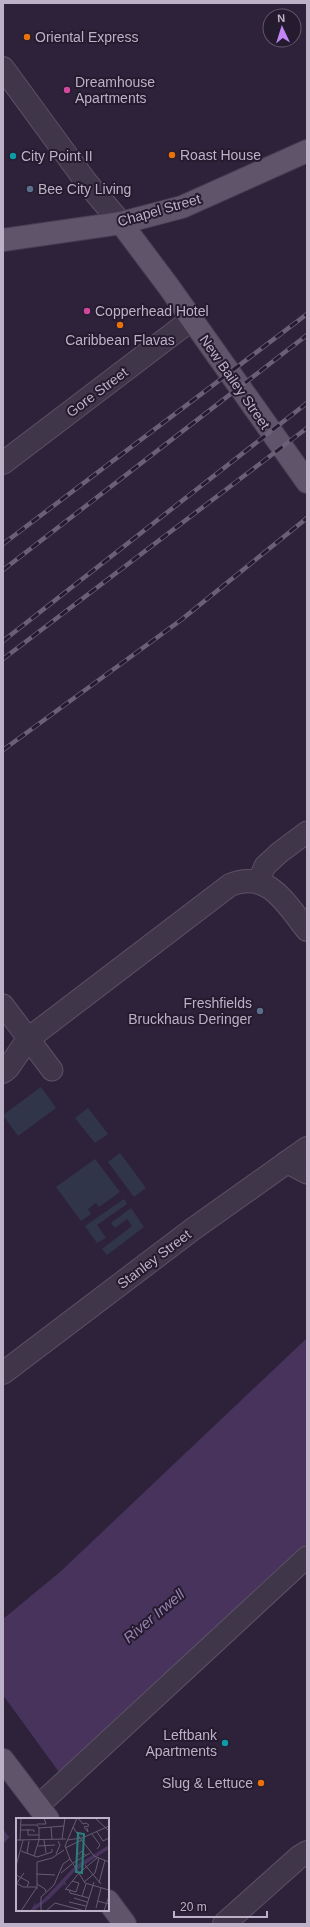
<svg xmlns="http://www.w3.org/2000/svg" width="310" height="1927" font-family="Arial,sans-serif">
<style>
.green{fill:#30354a}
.water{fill:#47335c}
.pier{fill:#2e223a}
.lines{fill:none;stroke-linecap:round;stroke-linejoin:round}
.pedestrian-casing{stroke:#5b5165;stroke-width:23}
.minor-casing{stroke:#5b5165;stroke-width:24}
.primary-casing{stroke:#463c50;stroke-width:24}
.pedestrian{stroke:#40364a;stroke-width:21}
.minor{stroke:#40364a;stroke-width:22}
.primary{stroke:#5f546a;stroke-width:22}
.rail-casing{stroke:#6b5f78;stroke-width:4.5}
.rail{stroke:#251b2f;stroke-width:3;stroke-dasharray:9;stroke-linecap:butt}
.food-dot{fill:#e8710a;stroke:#251b2f;stroke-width:1.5}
.hotel-dot{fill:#d1479c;stroke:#251b2f;stroke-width:1.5}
.culture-dot{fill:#0f9aa8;stroke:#251b2f;stroke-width:1.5}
.service-dot{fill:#5c6f8a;stroke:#251b2f;stroke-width:1.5}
.labels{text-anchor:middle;stroke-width:4;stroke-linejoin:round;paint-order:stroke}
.poi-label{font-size:14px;fill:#bcb1c6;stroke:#251b2f;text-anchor:start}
.street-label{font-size:14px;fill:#bcb1c6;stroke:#251b2f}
.water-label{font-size:15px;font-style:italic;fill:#9880b2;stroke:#251b2f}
.inset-road{fill:none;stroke:#675b72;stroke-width:1}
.view{fill:#297f7b;fill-opacity:0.15;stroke:#297f7b;stroke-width:2}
.inset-edge{fill:none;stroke:#bcb1c6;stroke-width:2}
</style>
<rect width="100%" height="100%" fill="#2e223a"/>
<g class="green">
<path d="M41 1087 56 1108 18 1136 3 1115Z"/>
<path d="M88 1108 108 1134 95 1143 75 1118Z"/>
<path d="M120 1153 146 1188 134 1197 108 1162Z"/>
<path d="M95 1159 120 1192 99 1207 96 1203 88 1209 91 1214 81 1221 56 1187Z"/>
<path d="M124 1199 127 1204 97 1225 106 1238 97 1243 85 1226Z"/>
<path d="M131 1208 144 1227 107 1255 102 1249 132 1226 127 1219 115 1228 111 1223Z"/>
</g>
<path class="water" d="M307 1338V1544L150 1694 26 1819H17V1829L3 1844V1619L60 1572Z"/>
<path class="pier" d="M3 1695 64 1779 26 1819H17V1829L9 1837 3 1829Z"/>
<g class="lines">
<defs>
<g id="pedestrian">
<path d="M258 882 265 866 279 853 307 832"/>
<path d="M3 1005 52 1070"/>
<path d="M286 1162 307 1173"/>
<path d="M38 1806 307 1557"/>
</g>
<g id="minor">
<path d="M3 68 87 183 121 223"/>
<path d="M3 463 191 320"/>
<path d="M3 1072 8 1068 28 1039 230 885C268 869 287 905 307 930"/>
<path d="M3 1373 193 1229 307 1148"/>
<path d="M224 1924 299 1857 307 1852"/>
</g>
<g id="primary">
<path d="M121 223 169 287 307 482"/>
<path d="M3 240 121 223 182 207 307 151"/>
<path d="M3 1760 48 1819"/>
<path d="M108 1901 125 1924"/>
</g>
</defs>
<use href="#pedestrian" class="pedestrian-casing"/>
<use href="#minor" class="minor-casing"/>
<use href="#primary" class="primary-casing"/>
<use href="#pedestrian" class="pedestrian"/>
<use href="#minor" class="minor"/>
<use href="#primary" class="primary"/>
<defs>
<g id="rail">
<path d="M3 544 307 314"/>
<path d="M3 570 307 335"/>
<path d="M3 641 307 403"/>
<path d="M3 659 307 428"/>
<path d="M3 750 181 620 307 518"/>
</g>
</defs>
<use href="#rail" class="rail-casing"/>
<use href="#rail" class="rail"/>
</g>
<g class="food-dot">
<circle cx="27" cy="37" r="4"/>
<circle cx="172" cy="155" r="4"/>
<circle cx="120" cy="325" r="4"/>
<circle cx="261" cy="1783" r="4"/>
</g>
<g class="hotel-dot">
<circle cx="67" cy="90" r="4"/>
<circle cx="87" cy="311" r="4"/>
</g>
<g class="culture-dot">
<circle cx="13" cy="156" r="4"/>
<circle cx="225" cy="1743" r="4"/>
</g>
<g class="service-dot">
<circle cx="30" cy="189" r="4"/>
<circle cx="260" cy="1011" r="4"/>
</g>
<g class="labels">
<g class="poi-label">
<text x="35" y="42">Oriental Express</text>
<text x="75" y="87">Dreamhouse<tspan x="75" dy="16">Apartments</tspan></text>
<text x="180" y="160">Roast House</text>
<text x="21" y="161">City Point II</text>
<text x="38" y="194">Bee City Living</text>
<text x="95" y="316">Copperhead Hotel</text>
<text x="120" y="345" text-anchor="middle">Caribbean Flavas</text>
<text x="252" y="1008" text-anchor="end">Freshfields<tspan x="252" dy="16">Bruckhaus Deringer</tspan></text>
<text x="217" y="1740" text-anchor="end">Leftbank<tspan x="217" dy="16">Apartments</tspan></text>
<text x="253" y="1788" text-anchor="end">Slug &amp; Lettuce</text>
</g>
<g class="street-label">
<text transform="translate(159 210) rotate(-16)" y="5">Chapel Street</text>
<text transform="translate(235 382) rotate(55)" y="5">New Bailey Street</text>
<text transform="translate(97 392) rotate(-37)" y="5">Gore Street</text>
<text transform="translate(154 1259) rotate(-37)" y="5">Stanley Street</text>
</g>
<g class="water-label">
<text transform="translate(154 1616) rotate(-40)" y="5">River Irwell</text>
</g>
</g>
<g transform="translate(16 1818)">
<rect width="93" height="93" fill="#2e223a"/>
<path d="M93 27V31L59 53 49 64 51 68 48 66 33 81 18 93H14L18 87V82L19 87 27 82 59 48Z" fill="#47335c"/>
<path class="inset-road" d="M62 0 67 6 70 5 73 7M79 0 93 13M21 6H30L28 0M5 7H21L23 10M35 9 36 21M57 9 64 20M23 10 48 8M71 10 72 14 68 9 73 8M12 11V17H23M5 12H18V14M81 14 87 23 93 20M76 16 84 27 81 31M64 20 78 38 93 44M46 21 49 0M0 22 50 21M28 22 30 35M51 22 66 20 93 8M4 23 5 0M22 28 39 27M49 30 66 22M5 33 21 39 36 34V31M11 35 13 23M40 36 44 27 42 23M18 38 23 22V10M60 38 66 33 70 38M54 41 69 65 93 72M57 45 74 35M69 47 85 66M0 48 7 22M45 55 56 46M20 56 39 57M0 57 13 64 11 69M68 64 79 55 83 40M0 65 7 69H20M83 65 89 42M0 66 8 55M21 66 29 71 30 74M21 71V44L36 40 48 32M50 71 60 74 63 65 56 63M49 72 63 55 81 40M53 72 54 75 73 80M66 78 70 66M58 80 71 84M81 83 93 86M53 84 70 88M80 90 85 70M5 93 21 69M25 93V79L38 67 47 46 54 41 49 28 61 0M30 93 39 85 69 93M69 93 78 64M88 93 93 78"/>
<path class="view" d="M62 15 68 16 66 55 60 54Z"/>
<rect width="93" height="93" class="inset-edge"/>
</g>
<rect width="310" height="1927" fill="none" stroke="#bcb1c6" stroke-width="8"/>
<g transform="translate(282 28) rotate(356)"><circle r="19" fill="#251b2f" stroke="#61576b"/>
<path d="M0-3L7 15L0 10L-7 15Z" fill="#c186f6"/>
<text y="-6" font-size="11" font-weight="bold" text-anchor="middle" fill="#bcb1c6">N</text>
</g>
<path d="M174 1911v6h93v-6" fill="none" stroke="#bcb1c6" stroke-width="2"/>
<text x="180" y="1911" font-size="12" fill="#bcb1c6" stroke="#251b2f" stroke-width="3" paint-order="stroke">20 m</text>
</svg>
